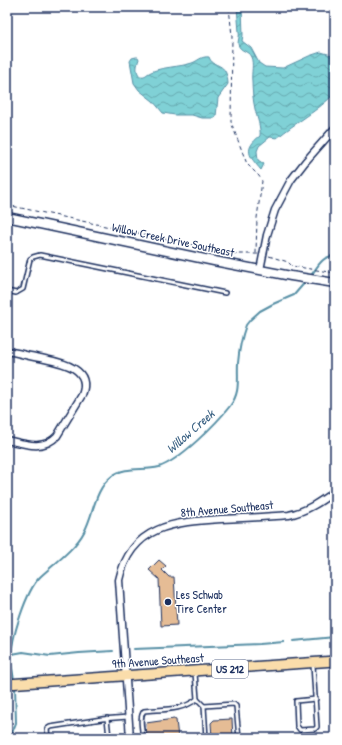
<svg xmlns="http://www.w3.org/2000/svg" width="342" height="745" font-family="'Patrick Hand',sans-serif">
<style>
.water{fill:url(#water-waves);stroke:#5890a6}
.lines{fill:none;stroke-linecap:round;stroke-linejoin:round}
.stream{stroke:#5890a6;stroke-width:2}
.building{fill:#e5bc95;stroke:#1b2f5e}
.service-casing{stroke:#1b2f5e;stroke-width:6}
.minor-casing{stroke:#1b2f5e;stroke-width:9}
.secondary-casing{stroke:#1b2f5e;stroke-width:11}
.primary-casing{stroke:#1b2f5e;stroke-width:12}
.path{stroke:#1b2f5e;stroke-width:1;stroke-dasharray:4 3;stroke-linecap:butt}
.service{stroke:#fff;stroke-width:3}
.minor{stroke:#fff;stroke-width:6}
.secondary{stroke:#fff;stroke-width:8}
.primary{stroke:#faddab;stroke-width:9}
.poi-dot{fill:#1b2f5e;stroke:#fff;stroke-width:1.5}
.labels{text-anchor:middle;stroke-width:3;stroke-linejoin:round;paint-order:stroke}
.shield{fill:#fff;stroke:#5f6d8e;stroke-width:1}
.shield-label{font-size:11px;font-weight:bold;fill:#1b2f5e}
.street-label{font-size:12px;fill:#1b2f5e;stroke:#fff}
.poi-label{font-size:12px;fill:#1b2f5e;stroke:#fff;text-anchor:start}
.water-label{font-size:13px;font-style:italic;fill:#396082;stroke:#fff}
</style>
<defs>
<pattern id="water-waves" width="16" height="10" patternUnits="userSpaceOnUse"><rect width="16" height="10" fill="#80d1d6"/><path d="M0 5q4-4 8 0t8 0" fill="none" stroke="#68aab1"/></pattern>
</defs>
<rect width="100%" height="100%" fill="#fff"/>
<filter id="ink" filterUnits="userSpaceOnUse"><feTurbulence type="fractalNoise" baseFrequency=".025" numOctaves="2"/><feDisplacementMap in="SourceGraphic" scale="8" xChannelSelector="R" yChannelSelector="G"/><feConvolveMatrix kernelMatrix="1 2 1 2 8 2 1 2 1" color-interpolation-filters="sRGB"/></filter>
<g filter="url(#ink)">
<g class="water">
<path d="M237 7H242L243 35 242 41 251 48 259 63 265 67 283 68 309 56 321 52 335 56V93C318 111 296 122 277 138L270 137 259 146 257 151 258 160 264 164 261 170C249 156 243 149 260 136 261 127 257 118 255 109 253 100 252 90 252 81 251 73 254 64 251 57 248 50 240 52 238 44 238 40 240 36 239 32 238 24 238 15 237 7Z"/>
<path d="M136 57H138L139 59C137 65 135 71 140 76 146 77 146 74 151 72 161 67 180 67 192 63 198 61 201 56 209 57 213 69 227 60 228 84L218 98 216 116 215 118H202L192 115H175L163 113 153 101 139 90 134 83 130 61 132 58Z"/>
</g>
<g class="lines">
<g class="stream">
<path d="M310 277C317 268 322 255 335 256"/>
<path d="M293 641 335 637"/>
<path d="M134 649 260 644 284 642"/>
<path d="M12 654 23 652 50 656 79 653 113 651"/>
<path d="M14 680C13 673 11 666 11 659 11 639 26 591 40 577 54 564 75 549 84 532 94 514 94 490 112 476 125 466 144 471 159 467 180 460 216 424 230 406 241 392 237 379 238 363 239 351 242 336 246 325L250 320 260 311 273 304 294 295 307 280"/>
<path d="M10 738 16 723 15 686"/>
</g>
</g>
<g class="building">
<path d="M159 560 166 566 162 570 169 577H174L177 625 161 626 159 579 149 570Z"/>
<path d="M174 719 176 720 178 738H147L146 723Z"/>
<path d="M232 719 233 738H212L211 723 214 720Z"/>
</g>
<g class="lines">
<defs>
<g id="service">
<path d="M7 291 16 293 23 289 30 259 33 257 40 255 225 293"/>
<path d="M313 665 317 727 315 729 300 730 297 726 296 701 316 699"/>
<path d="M197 699 204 706 206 738"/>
<path d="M204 706 234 704 236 706 239 738"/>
<path d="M107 718 109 738"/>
<path d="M48 738 47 729 50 727 102 719 128 717"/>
<path d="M143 738C142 729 139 717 144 711 162 709 182 711 197 699L195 673"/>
</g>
<g id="minor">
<path d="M260 270 267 235 275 210 291 180 305 162 335 128"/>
<path d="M7 351C18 353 29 356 40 358 59 362 93 367 82 395L57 436C43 451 25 444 7 440"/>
<path d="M130 738 119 580C131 525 175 522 221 519 244 518 266 517 289 515 307 511 320 502 335 491"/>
</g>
<path id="secondary" d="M7 217 214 261 291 276 335 283"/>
<path id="primary" d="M7 684 335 661"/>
</defs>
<use href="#service" class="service-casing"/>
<use href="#minor" class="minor-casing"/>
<use href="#secondary" class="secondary-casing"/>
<use href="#primary" class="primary-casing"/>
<g class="path">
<path d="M229 7 232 36 231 122 247 164 259 176 262 181 257 218 256 253"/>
<path d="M7 205 236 254H258"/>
<path d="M269 256 288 262 292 266 335 273"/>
</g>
<use href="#service" class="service"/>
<use href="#minor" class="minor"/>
<use href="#secondary" class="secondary"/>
<use href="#primary" class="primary"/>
</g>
</g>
<circle class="poi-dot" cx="168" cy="602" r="4"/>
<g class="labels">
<rect class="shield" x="212" y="660" width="36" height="18" rx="3"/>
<g class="shield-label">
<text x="230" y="673">US 212</text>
</g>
<g class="street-label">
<text transform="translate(173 240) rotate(12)" y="4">Willow Creek Drive Southeast</text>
<text transform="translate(227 509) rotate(-5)" y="4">8th Avenue Southeast</text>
<text transform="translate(158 661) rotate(-4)" y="4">9th Avenue Southeast</text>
</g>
<g class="poi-label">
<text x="176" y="599">Les Schwab<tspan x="176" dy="14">Tire Center</tspan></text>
</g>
<g class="water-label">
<text transform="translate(190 431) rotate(-41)" y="5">Willow Creek</text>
</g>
</g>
<rect width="342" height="745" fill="none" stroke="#fff" stroke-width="24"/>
<rect x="12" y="12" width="318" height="721" fill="none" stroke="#1b2f5e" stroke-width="1.5" filter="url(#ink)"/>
</svg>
